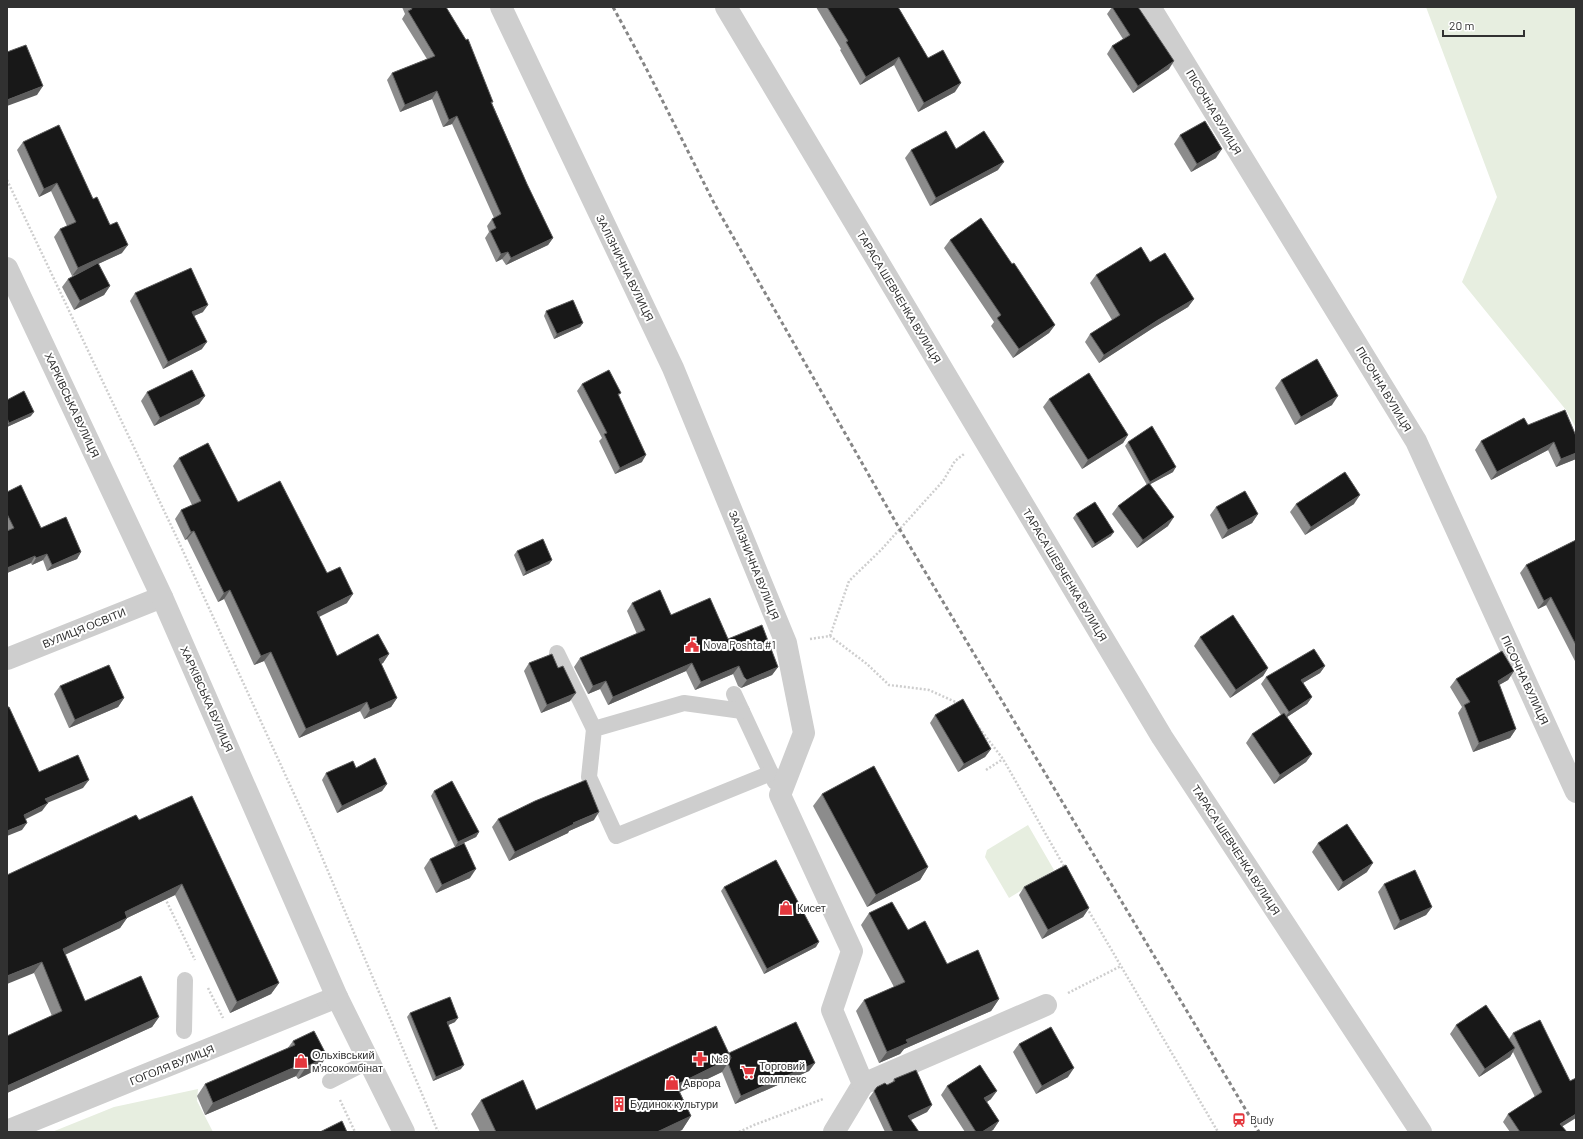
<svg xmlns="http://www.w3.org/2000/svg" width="1583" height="1139" font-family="Barlow,sans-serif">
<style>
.green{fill:#e7eee0}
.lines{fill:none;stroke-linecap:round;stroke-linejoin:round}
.path{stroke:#cecece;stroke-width:2.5;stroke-dasharray:2 2;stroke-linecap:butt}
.service{stroke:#cecece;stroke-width:16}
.minor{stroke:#cecece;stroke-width:22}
.tertiary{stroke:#cecece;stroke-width:22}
.rail{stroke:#868686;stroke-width:3;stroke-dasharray:4 3;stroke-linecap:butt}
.wall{fill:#8c8c8c}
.shaded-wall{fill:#5d5d5d}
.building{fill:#181818;stroke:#5d5d5d}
.labels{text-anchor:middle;stroke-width:4;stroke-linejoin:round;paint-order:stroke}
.street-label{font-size:11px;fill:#313131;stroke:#fff}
.poi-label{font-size:11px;fill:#313131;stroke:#fff;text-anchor:start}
</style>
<rect width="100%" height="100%" fill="#fff"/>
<g class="green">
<path d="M1426 7H1576V428L1566 410 1462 282 1497 197Z"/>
<path d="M1028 825 1054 870 1009 898 985 857 987 850Z"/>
<path d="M198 1089 197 1101 213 1132H52L114 1107Z"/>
</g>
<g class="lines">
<g class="path">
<path d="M7 180 177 538 311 831 438 1132"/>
<path d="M830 636 849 581 881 550 943 481 955 461 964 454"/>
<path d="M810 639 830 636 867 664 889 685 929 690 960 704"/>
<path d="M977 725 1003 759 1065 868"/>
<path d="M986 770 1003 759"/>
<path d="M165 898 195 960"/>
<path d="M1087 908 1218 1132"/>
<path d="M208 988 223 1018"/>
<path d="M1068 993 1121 966"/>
<path d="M340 1100 355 1132"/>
<path d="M739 1132 754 1125 823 1099"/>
</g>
<g class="service">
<path d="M557 653 594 729"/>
<path d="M734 694 775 782"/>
<path d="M742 711 684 703 594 729 589 777 616 836 771 773"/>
<path d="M184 1031 185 980"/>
<path d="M330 1081 369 1061"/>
</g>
<g class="minor">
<path d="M501 7 673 368 786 643 804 733 780 795 852 951 832 1010 863 1084 834 1132"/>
<path d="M1150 7 1416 441 1576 792"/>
<path d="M7 659 162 597"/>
<path d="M863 1084 1046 1005"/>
<path d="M7 1131 337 997"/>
</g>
<g class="tertiary">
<path d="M726 7 1162 737 1421 1132"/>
<path d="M7 268 162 597 337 997 404 1132"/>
</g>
<path class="rail" d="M613 7 646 68 715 205 899 528 1259 1132"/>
</g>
<g class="wall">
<path d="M402 7H446L493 102 492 103 527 184 553 238 548 245 506 265 502 259 496 262 485 238 489 232 487 226 492 219 494 218 452 124 443 127 432 99 400 112 387 80 392 73 427 59 402 19 405 14Z"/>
<path d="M816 7H898L928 58 955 92 918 112 894 65 860 85 840 50 841 49Z"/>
<path d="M1112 7H1138L1169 69 1133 93 1107 54 1112 46 1123 39 1107 14Z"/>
<path d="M1180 135 1216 158 1191 172 1174 144Z"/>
<path d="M23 142 93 199 122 253 98 264 110 286 104 295 74 310 62 287 68 279 80 273 72 276 54 237 60 229 67 226 51 191 39 197 17 150Z"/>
<path d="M956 149 998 170 930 206 905 158 911 150Z"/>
<path d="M950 240 1012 264 1055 325 1049 333 1013 358 991 326 994 322 944 248Z"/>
<path d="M1150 262 1194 299 1188 307 1153 328 1099 363 1085 342 1090 334 1112 320 1090 283 1096 275Z"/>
<path d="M135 293 203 312 194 316 202 349 163 369 130 301Z"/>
<path d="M546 311 583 323 580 327 554 339 544 316Z"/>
<path d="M1281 380 1332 405 1295 425 1275 388Z"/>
<path d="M582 384 621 393 618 396 642 462 615 474 599 441 602 438 577 391Z"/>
<path d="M147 392 205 396 199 404 154 426 141 401Z"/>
<path d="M1049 399 1128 435 1123 443 1082 469 1043 407Z"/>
<path d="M7 400 31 416 7 427Z"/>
<path d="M1528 425 1576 453V459L1556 467 1548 450 1491 480 1475 450 1481 441Z"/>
<path d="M1128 442 1173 472 1150 484 1168 526 1137 548 1112 514 1118 506 1147 485 1125 446Z"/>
<path d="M179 458 238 502 327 573 347 603 319 616 337 656 389 654 383 663 381 664 397 698 391 707 364 719 360 711 299 738 264 661 254 665 224 599 218 602 187 539 185 540 175 519 181 510 192 505 173 466Z"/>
<path d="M7 492 41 528 81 552 77 559 47 571 43 560 32 565 31 563 7 573Z"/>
<path d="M1296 504H1354L1305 535 1290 512Z"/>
<path d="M1216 507 1258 514 1252 523 1222 539 1210 515Z"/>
<path d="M1076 514 1111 536 1092 548 1073 518Z"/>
<path d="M1576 540V663L1546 605 1538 609 1520 573 1526 565Z"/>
<path d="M517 551 552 560 549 564 523 576 514 555Z"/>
<path d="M632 603 671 615 728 639 778 667 772 675 741 688 738 686 733 674 695 690 686 671 608 705 600 689 588 694 574 667 580 658 637 634 627 611Z"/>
<path d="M1200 637 1268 668 1263 676 1230 698 1194 646Z"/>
<path d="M529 663 558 668 570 701 541 713 524 671Z"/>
<path d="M1325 666 1320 673 1303 683 1312 697 1307 704 1287 717 1312 754 1306 762 1274 784 1246 743 1252 734 1281 715 1261 684 1266 677Z"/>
<path d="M1514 671 1508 680 1499 685 1516 729 1510 738 1473 752 1458 713 1462 707 1450 687 1456 679Z"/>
<path d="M60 686 124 698 118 707 69 728 54 694Z"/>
<path d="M935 715 991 749 985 757 958 772 930 723Z"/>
<path d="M356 768 387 784 382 791 337 813 322 780 326 773Z"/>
<path d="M434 791 479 832 476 837 455 847 431 796Z"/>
<path d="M822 794 928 867 920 880 867 907 813 806Z"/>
<path d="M498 819 594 820 569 831 568 833 509 861 492 827Z"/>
<path d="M139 820 279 983 271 994 230 1013 175 895 127 918 120 928 65 955 85 1001 159 1017 152 1027 7 1093V1036L52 1016 34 973Z"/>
<path d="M1318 843 1367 872 1338 891 1312 852Z"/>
<path d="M430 859 470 878 436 893 424 868Z"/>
<path d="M1384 884 1432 907 1426 915 1394 930 1378 892Z"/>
<path d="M724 887 816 947 764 974 721 891Z"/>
<path d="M1024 887 1089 908 1083 917 1042 939 1019 895Z"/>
<path d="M869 913 908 930 947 964 999 999 991 1011 904 1049 900 1054 879 1063 856 1011 864 1000 894 987 861 925Z"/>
<path d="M410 1013 455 1022 448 1025 461 1069 433 1081 407 1017Z"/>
<path d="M1456 1025 1509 1039 1513 1033 1563 1127 1567 1132H1510L1503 1122 1508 1114 1535 1097 1513 1052 1510 1057 1479 1077 1450 1034Z"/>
<path d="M293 1041 318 1069 298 1079 296 1076 205 1115 197 1096 205 1084 287 1049Z"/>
<path d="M1019 1044 1068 1077 1036 1094 1013 1052Z"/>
<path d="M729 1053 815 1063 809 1071 735 1104 722 1072 680 1092 691 1116 682 1130 677 1132H480L471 1114 481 1100 536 1110Z"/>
<path d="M894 1079 932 1105 927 1112 910 1120 919 1132H885L869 1098 877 1087 887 1085 892 1083Z"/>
<path d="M947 1086 991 1099 987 1102 999 1121 993 1130 989 1132H965L941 1095Z"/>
</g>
<g class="shaded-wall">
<path d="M899 57 894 65 860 85 866 77Z"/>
<path d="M1174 61 1169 69 1133 93 1138 86Z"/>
<path d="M961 83 955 92 918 112 924 103Z"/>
<path d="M43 86 37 95 7 106V100Z"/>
<path d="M437 91 432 99 400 112 405 105Z"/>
<path d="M457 116 452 124 443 127 449 120Z"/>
<path d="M1222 149 1216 158 1191 172 1197 164Z"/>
<path d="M1004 162 998 170 930 206 936 198Z"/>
<path d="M57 183 51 191 39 197 44 189Z"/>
<path d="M553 238 548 245 506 265 511 258Z"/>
<path d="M128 245 122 253 72 276 78 268Z"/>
<path d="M508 252 502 259 496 262 501 254Z"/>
<path d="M110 286 104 295 74 310 80 301Z"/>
<path d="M1194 299 1188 307 1153 328 1099 363 1104 355 1158 320Z"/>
<path d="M208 305 203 312 187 319 192 312Z"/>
<path d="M583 323 580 327 554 339 557 334Z"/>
<path d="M1055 325 1049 333 1013 358 1019 349Z"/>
<path d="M207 342 202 349 163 369 168 362Z"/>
<path d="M205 396 199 404 154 426 160 418Z"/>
<path d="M1338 396 1332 405 1295 425 1301 417Z"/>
<path d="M34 412 31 416 7 427 9 423Z"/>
<path d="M1128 435 1123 443 1082 469 1088 460Z"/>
<path d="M1554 442 1548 450 1491 480 1497 472Z"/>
<path d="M1576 453V459L1556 467 1561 459Z"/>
<path d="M646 455 642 462 615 474 620 468Z"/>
<path d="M1176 467 1173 472 1147 486 1150 482Z"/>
<path d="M1360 495 1354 504 1305 535 1311 527Z"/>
<path d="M1258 514 1252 523 1222 539 1228 530Z"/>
<path d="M1174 517 1168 526 1137 548 1143 540Z"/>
<path d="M194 531 187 539 185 540 191 532Z"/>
<path d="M1114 532 1111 536 1092 548 1095 544Z"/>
<path d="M81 552 77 559 47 571 52 565Z"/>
<path d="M47 554 43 560 32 565 36 558Z"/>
<path d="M35 556 31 563 7 573V568Z"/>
<path d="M552 560 549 564 523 576 526 572Z"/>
<path d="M230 590 224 599 218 602 224 593Z"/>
<path d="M353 594 347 603 311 621 317 612Z"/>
<path d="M1551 597 1546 605 1538 609 1544 601Z"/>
<path d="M271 652 264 661 254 665 261 656Z"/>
<path d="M389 654 383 663 373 668 379 659Z"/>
<path d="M692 663 686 671 608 705 613 697Z"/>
<path d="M739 666 733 674 695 690 701 682Z"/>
<path d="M1325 666 1320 673 1296 687 1301 680Z"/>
<path d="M778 667 772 675 741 688 747 680Z"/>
<path d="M1268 668 1263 676 1230 698 1236 690Z"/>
<path d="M1514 671 1508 680 1492 689 1498 681Z"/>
<path d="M606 681 600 689 588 694 593 686Z"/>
<path d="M576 693 570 701 541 713 547 705Z"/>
<path d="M1312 697 1307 704 1284 719 1289 712Z"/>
<path d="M124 698 118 707 69 728 75 720Z"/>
<path d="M397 698 391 707 364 719 370 710Z"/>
<path d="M367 702 360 711 299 738 306 729Z"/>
<path d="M1516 729 1510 738 1473 752 1479 743Z"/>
<path d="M991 749 985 757 958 772 964 764Z"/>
<path d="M1312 754 1306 762 1274 784 1280 775Z"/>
<path d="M89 780 83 788 40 806 45 799Z"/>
<path d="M387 784 382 791 337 813 342 806Z"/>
<path d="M48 803 42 811 18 823 24 815Z"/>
<path d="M599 812 594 820 569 831 568 833 509 861 515 852 573 823Z"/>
<path d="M27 823 22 830 7 836V831Z"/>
<path d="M479 832 476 837 455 847 458 842Z"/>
<path d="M1373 863 1367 872 1338 891 1343 882Z"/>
<path d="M928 867 920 880 867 907 876 895Z"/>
<path d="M476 869 470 878 436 893 442 885Z"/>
<path d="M182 884 175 895 127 918 120 928 56 959 63 949 125 912Z"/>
<path d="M1432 907 1426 915 1394 930 1400 921Z"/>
<path d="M1089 908 1083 917 1042 939 1048 930Z"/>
<path d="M819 942 816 947 764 974 767 969Z"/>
<path d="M42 962 34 973 7 984V976Z"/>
<path d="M279 983 271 994 230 1013 237 1002Z"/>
<path d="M999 999 991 1011 904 1049 900 1054 879 1063 887 1052 906 1040Z"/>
<path d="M159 1017 152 1027 7 1093V1086Z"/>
<path d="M458 1018 455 1022 444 1027 447 1022Z"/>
<path d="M1515 1048 1510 1057 1479 1077 1485 1069Z"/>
<path d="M327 1056 318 1069 298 1079 306 1067Z"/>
<path d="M731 1058 722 1072 667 1098 676 1085Z"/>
<path d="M304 1063 296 1076 205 1115 213 1103Z"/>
<path d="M815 1063 809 1071 735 1104 741 1096Z"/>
<path d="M464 1065 461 1069 433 1081 436 1077Z"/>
<path d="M1074 1068 1068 1077 1036 1094 1042 1086Z"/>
<path d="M997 1091 991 1099 979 1107 984 1098Z"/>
<path d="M932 1105 927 1112 903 1124 908 1116Z"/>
<path d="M1576 1114V1118L1555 1131 1560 1124Z"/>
<path d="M691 1116 682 1130 677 1132H657Z"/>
<path d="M999 1121 993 1130 989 1132H982Z"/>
</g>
<g class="building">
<path d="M411 7H446L466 40 468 39 493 102H491L527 184 553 238 511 258 508 252 501 254 490 231 496 228 492 219 501 214 457 116 449 120 437 91 405 105 392 73 435 56 408 11 412 9Z"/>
<path d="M827 7H898L928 58 943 50 961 83 924 103 899 57 866 77 846 42 848 41Z"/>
<path d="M1112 7H1138L1174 61 1138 86 1112 46 1130 35Z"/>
<path d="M26 45 43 86 7 100V52Z"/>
<path d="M1205 121 1222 149 1197 164 1180 135Z"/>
<path d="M59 125 93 199 97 197 110 225 117 222 128 245 78 268 60 229 76 222 57 183 44 189 23 142Z"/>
<path d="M946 131 956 149 984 131 1004 162 936 198 911 150Z"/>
<path d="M981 218 1012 264 1014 263 1055 325 1019 349 997 318 1001 315 950 240Z"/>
<path d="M1141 247 1150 262 1165 253 1194 299 1158 320 1104 355 1090 334 1120 315 1096 275Z"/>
<path d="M98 263 110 286 80 301 68 279Z"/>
<path d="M191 268 208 305 192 312 207 342 168 362 135 293Z"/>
<path d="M573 300 583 323 557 334 546 311Z"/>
<path d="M1317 359 1338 396 1301 417 1281 380Z"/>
<path d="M192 370 205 396 160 418 147 392Z"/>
<path d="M609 370 621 393 618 394 646 455 620 468 604 434 607 433 582 384Z"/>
<path d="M1089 373 1128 435 1088 460 1049 399Z"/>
<path d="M24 391 34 412 9 423 7 418V400Z"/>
<path d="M1565 410 1576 436V453L1561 459 1554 442 1497 472 1481 441 1524 418 1528 425Z"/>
<path d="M1152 426 1176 467 1150 482 1128 442Z"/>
<path d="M208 443 238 502 280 481 327 573 340 567 353 594 317 612 337 656 378 634 389 654 379 659 397 698 370 710 367 702 306 729 271 652 261 656 230 590 224 593 194 531 191 532 181 510 201 501 179 458Z"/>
<path d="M1345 472 1360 495 1311 527 1296 504Z"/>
<path d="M1149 483 1174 517 1143 540 1118 506Z"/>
<path d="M21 485 41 528 66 517 81 552 52 565 47 554 36 558 35 556 7 568V531L14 528 7 514V492Z"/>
<path d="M1245 491 1258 514 1228 530 1216 507Z"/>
<path d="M1095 502 1114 532 1095 544 1076 514Z"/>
<path d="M543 539 552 560 526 572 517 551Z"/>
<path d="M1576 540V645L1551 597 1544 601 1526 565Z"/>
<path d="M660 590 671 615 710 598 728 639 762 625 778 667 747 680 744 677 739 666 701 682 692 663 613 697 606 681 593 686 580 658 645 630 632 603Z"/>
<path d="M1233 615 1268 668 1236 690 1200 637Z"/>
<path d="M1314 649 1325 666 1301 680 1312 697 1289 712 1266 677Z"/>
<path d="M1502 651 1514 671 1498 681 1516 729 1479 743 1464 705 1470 702 1456 679Z"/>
<path d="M552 654 558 668 563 666 576 693 547 705 529 663Z"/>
<path d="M109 665 124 698 75 720 60 686Z"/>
<path d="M963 699 991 749 964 764 935 715Z"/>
<path d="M7 707H9L39 772 78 755 89 780 45 799 48 803 24 815 27 823 7 831Z"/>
<path d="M1284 713 1312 754 1280 775 1252 734Z"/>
<path d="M375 758 387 784 342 806 326 773 353 761 356 768Z"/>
<path d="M874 766 928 867 876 895 822 794Z"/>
<path d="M586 780 599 812 573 823 574 824 515 852 498 819 535 801Z"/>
<path d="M452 781 479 832 458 842 434 791Z"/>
<path d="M192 796 279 983 237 1002 182 884 125 912 127 918 63 949 85 1001 141 976 159 1017 7 1086V1036L62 1011 42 962 7 976V875L136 815 139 820Z"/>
<path d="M1347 824 1373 863 1343 882 1318 843Z"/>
<path d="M464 843 476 869 442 885 430 859Z"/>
<path d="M776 860 819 942 767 969 724 887Z"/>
<path d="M1066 865 1089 908 1048 930 1024 887Z"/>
<path d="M1415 870 1432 907 1400 921 1384 884Z"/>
<path d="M892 902 908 930 925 921 947 964 978 950 999 999 906 1040 908 1043 887 1052 864 1000 905 982 869 913Z"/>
<path d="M450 997 458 1018 447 1022 464 1065 436 1077 410 1013Z"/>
<path d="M1486 1005 1515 1048 1485 1069 1456 1025Z"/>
<path d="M1540 1020 1570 1081 1576 1078V1114L1560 1124 1567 1132H1520L1508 1114 1542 1092 1513 1033Z"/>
<path d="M796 1022 815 1063 741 1096 728 1063 731 1058 729 1053Z"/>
<path d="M716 1026 731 1058 676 1085 691 1116 657 1132H496L481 1100 523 1080 536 1110Z"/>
<path d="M1051 1027 1074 1068 1042 1086 1019 1044Z"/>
<path d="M314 1031 327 1056 306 1067 304 1063 213 1103 205 1084 295 1045 293 1041Z"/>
<path d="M980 1065 997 1091 984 1098 999 1121 982 1132H976L947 1086Z"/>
<path d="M916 1070 932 1105 908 1116 919 1132H893L874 1091 877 1087 885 1083 887 1085 895 1081 894 1079Z"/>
<path d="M342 1121 347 1132H320Z"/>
</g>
<defs>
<symbol id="civic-bare" viewBox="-9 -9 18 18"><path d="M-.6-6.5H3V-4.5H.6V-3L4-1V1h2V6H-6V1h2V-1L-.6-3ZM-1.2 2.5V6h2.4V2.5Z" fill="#e4373d" stroke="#fff" stroke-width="2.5" paint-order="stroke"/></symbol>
<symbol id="shop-bare" viewBox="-9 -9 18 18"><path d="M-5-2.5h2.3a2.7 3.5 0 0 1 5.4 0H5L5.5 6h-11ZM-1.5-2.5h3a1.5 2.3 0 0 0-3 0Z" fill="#e4373d" stroke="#fff" stroke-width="2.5" paint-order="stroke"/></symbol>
<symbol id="pharmacy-bare" viewBox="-9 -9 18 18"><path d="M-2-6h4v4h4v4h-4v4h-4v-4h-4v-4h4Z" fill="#e4373d" stroke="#fff" stroke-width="2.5" paint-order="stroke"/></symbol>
<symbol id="supermarket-bare" viewBox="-9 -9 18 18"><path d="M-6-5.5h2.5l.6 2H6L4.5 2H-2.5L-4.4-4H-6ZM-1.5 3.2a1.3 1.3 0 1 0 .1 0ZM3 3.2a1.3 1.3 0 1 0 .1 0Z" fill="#e4373d" stroke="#fff" stroke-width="2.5" paint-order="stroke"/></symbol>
<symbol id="building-bare" viewBox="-9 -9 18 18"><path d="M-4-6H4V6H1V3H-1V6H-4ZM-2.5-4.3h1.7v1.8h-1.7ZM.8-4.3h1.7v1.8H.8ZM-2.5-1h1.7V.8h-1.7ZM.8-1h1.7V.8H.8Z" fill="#e4373d" stroke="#fff" stroke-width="2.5" paint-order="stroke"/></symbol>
<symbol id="station-bare" viewBox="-9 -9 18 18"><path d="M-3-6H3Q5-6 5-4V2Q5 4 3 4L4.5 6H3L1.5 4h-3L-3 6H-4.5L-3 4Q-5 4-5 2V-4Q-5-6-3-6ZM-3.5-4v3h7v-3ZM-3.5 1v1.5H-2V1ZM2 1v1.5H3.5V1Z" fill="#e4373d" stroke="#fff" stroke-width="2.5" paint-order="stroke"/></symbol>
</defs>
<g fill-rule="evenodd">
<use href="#civic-bare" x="682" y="635" width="20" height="20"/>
<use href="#shop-bare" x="776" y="898" width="20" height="20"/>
<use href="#pharmacy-bare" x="690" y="1049" width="20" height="20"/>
<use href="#shop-bare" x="291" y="1051" width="20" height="20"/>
<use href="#supermarket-bare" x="738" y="1062" width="20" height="20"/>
<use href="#shop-bare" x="662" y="1073" width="20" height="20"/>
<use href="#building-bare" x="609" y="1094" width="20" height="20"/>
<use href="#station-bare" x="1229" y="1110" width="20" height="20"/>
</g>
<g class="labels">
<g class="street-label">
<text transform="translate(1214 112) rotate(59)" y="4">ПІСОЧНА ВУЛИЦЯ</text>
<text transform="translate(625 268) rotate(64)" y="4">ЗАЛІЗНИЧНА ВУЛИЦЯ</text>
<text transform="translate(899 297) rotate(59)" y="4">ТАРАСА ШЕВЧЕНКА ВУЛИЦЯ</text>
<text transform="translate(1384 389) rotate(59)" y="4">ПІСОЧНА ВУЛИЦЯ</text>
<text transform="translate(72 405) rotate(65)" y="4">ХАРКІВСЬКА ВУЛИЦЯ</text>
<text transform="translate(754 565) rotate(68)" y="4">ЗАЛІЗНИЧНА ВУЛИЦЯ</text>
<text transform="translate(1065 575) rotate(59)" y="4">ТАРАСА ШЕВЧЕНКА ВУЛИЦЯ</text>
<text transform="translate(84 628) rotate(-22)" y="4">ВУЛИЦЯ ОСВІТИ</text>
<text transform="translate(1525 680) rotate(65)" y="4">ПІСОЧНА ВУЛИЦЯ</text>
<text transform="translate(207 699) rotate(66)" y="4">ХАРКІВСЬКА ВУЛИЦЯ</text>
<text transform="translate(1236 850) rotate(57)" y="4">ТАРАСА ШЕВЧЕНКА ВУЛИЦЯ</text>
<text transform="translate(172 1065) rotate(-22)" y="4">ГОГОЛЯ ВУЛИЦЯ</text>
</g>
<g class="poi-label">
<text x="703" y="649">Nova Poshta #1</text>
<text x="797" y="912">Кисет</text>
<text x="312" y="1059">Ольхівський<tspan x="312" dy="13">м'ясокомбінат</tspan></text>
<text x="711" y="1063">№8</text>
<text x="759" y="1070">Торговий<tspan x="759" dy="13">комплекс</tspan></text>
<text x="683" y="1087">Аврора</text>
<text x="630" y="1108">Будинок культури</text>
<text x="1250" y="1124">Budy</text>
</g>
</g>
<rect width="1583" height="1139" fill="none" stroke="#313131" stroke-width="16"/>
<path d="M1443 30v6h81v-6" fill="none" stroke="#313131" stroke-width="2"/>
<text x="1449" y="30" font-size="12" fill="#313131" stroke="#ffffff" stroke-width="3" paint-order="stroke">20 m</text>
</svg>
